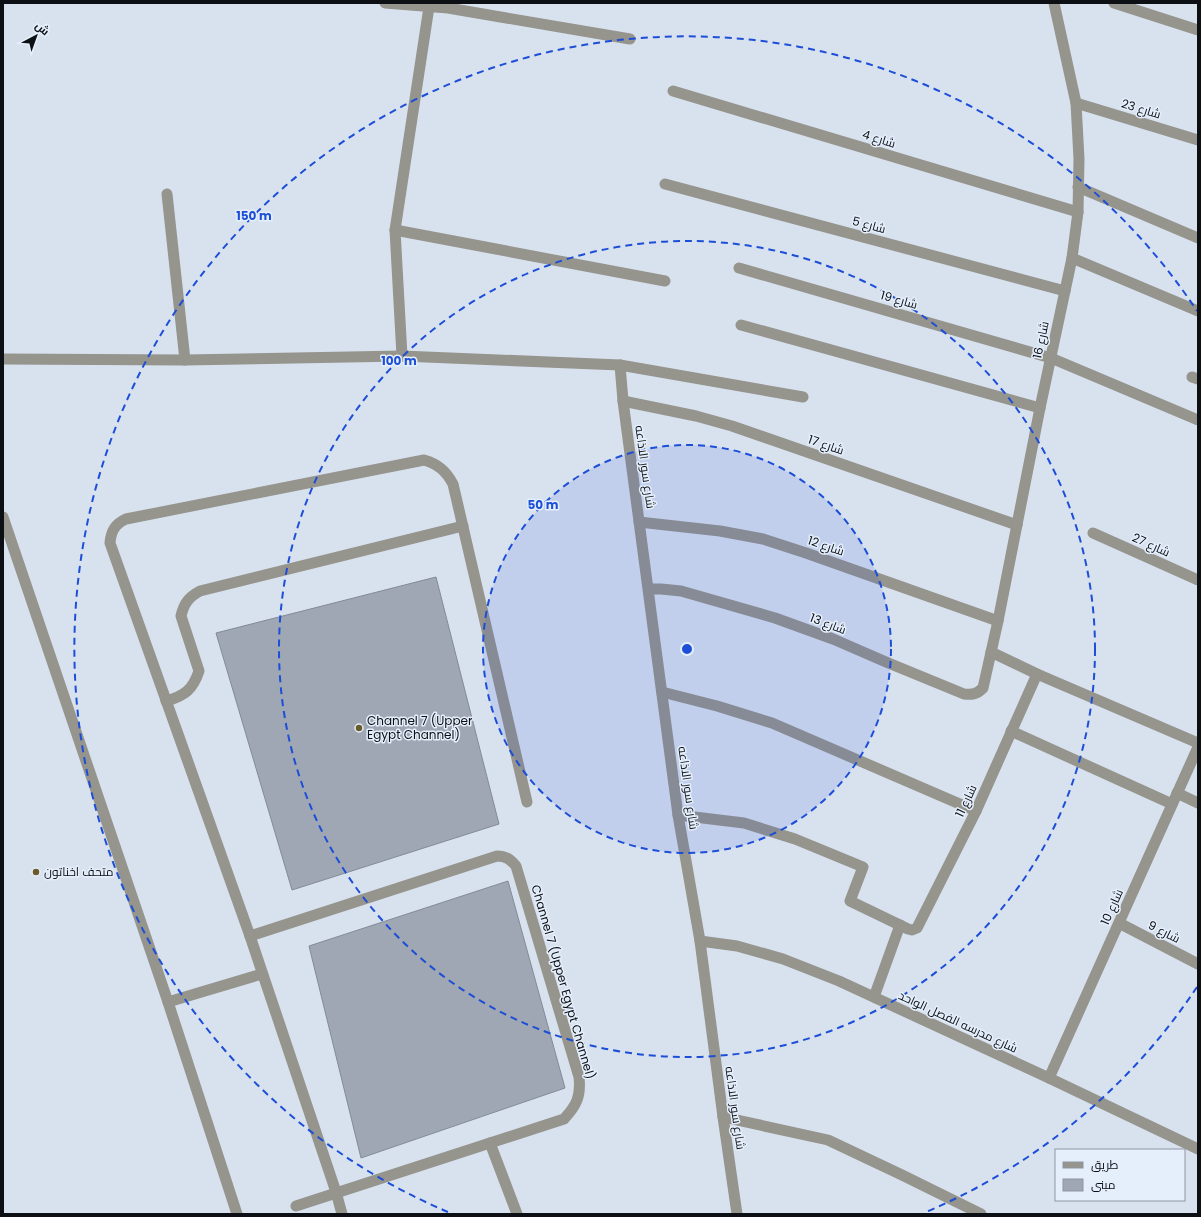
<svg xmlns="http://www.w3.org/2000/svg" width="1201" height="1217" font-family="Poppins,Cairo,sans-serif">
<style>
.building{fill:#9ea7b3;stroke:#828b97}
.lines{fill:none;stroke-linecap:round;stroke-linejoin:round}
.service{stroke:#95948d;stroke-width:11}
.minor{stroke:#95948d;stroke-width:11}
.ring{fill:none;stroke:#1d4ed8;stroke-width:2;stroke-dasharray:7 5}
.poi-dot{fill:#695a27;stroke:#e5effc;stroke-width:1.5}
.labels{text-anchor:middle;stroke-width:3;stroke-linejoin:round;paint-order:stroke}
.street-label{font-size:12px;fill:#0c0f14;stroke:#e5effc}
.poi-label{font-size:12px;fill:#0c0f14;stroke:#e5effc;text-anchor:start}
.centre{fill:#1d4ed8;stroke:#e5effc;stroke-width:2}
.ring-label{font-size:12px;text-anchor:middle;font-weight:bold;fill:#1d4ed8;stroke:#e5effc;stroke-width:3;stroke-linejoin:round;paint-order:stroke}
</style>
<rect width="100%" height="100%" fill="#d8e2ef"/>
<g class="building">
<path d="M436 577 499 824 292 890 216 633Z"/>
<path d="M508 881 565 1088 361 1158 309 946Z"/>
</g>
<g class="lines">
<g class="service">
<path d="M167 194 185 360"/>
<path d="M166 701C185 696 193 689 199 671L181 616C184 603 189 597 200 591L463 526"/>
<path d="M250 936 497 856C506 856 510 859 516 866L579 1077C581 1096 577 1105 564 1119L296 1206"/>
<path d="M168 1002 262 974"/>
<path d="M490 1143 517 1214"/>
<path d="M342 1214 336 1192 250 936 110 543C111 531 115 524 126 519L424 460C438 464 446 471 453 484L527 802"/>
</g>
<g class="minor">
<path d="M385 3 448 8 630 39"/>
<path d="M1114 3 1198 30"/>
<path d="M673 91 1078 212"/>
<path d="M1076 103 1198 140"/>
<path d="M665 184 1065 291"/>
<path d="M1078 187 1198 238"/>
<path d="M395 230 665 281"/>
<path d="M1072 258 1198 311"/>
<path d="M739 268 1051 358 1198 420"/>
<path d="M741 325 1040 408"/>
<path d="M402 356 395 230 429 7"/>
<path d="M3 359 185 360 402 356 620 365 803 397"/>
<path d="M620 365 623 401 678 815 700 941 723 1117 737 1214"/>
<path d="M1192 377 1198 379"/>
<path d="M623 401 696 416 732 426 1017 525"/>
<path d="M3 517 168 1002 237 1214"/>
<path d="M639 522 720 531 763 539 806 553 998 621"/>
<path d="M1093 533 1198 580"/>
<path d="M649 589H661L681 591 775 618 833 639 886 662 964 694C972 695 977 694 983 688L998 621 1040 408 1072 258 1078 212 1079 159 1076 103 1054 3"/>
<path d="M991 652 1037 674 1198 743"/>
<path d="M662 692 717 706 772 723 976 811"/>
<path d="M1011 731 1172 804"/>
<path d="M1177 793 1198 803"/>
<path d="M678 815 744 823 795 839 863 867 850 901 908 929 912 930 917 928 976 811 1037 674"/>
<path d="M1119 923 1198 964"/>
<path d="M700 941 737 946 783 959 839 981 1049 1078 1198 1149"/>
<path d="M874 997 900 925"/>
<path d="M1049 1078 1198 747"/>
<path d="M723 1117 828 1140 902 1175 981 1214"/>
</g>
</g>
<circle cx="687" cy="649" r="204" fill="#1d4ed8" fill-opacity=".12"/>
<g class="ring">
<circle cx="687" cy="649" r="204"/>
<circle cx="687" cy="649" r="408"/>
<path d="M1197 987A612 612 0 0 1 926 1212M448 1212A612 612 0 1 1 1197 311"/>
</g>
<g class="poi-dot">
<circle cx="359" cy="728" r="4"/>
<circle cx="36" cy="872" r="4"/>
</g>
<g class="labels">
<g class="street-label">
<text transform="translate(1141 109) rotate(17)" y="4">شارع 23</text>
<text transform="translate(879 139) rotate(17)" y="4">شارع 4</text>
<text transform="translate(869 225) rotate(15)" y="4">شارع 5</text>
<text transform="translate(899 300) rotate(16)" y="4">شارع 19</text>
<text transform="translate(1041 340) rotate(-78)" y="4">شارع 16</text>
<text transform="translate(826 445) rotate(19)" y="4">شارع 17</text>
<text transform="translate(645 467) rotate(82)" y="4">شارع سور الاذاعه</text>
<text transform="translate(1151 545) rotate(24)" y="4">شارع 27</text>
<text transform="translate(826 546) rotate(19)" y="4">شارع 12</text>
<text transform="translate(828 624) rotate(21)" y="4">شارع 13</text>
<text transform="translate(688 788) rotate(82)" y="4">شارع سور الاذاعه</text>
<text transform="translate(966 801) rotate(-65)" y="4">شارع 11</text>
<text transform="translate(1112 907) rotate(-66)" y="4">شارع 10</text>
<text transform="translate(1164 932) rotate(27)" y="4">شارع 9</text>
<text transform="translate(563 982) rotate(74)" y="4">Channel 7 (Upper Egypt Channel)</text>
<text transform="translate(958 1022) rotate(25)" y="4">شارع مدرسه الفصل الواحد</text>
<text transform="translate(735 1108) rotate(82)" y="4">شارع سور الاذاعه</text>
</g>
<g class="poi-label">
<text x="367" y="725">Channel 7 (Upper<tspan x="367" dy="14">Egypt Channel)</tspan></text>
<text x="44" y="876">متحف اخناتون</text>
</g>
</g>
<circle cx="687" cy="649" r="6" class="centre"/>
<g class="ring-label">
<text x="254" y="220">150 m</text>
<text x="399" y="365">100 m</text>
<text x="543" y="509">50 m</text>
</g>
<rect width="1201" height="1217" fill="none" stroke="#0c0f14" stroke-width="8"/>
<rect x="1055" y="1149" width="130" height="52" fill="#e5effc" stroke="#8e959f"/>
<rect x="1063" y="1162" width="20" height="6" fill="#95948d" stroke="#8e959f"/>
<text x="1091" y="1169" font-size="12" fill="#0c0f14">طريق</text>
<rect x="1063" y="1179" width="20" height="12" fill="#9ea7b3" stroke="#8e959f"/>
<text x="1091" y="1189" font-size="12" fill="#0c0f14">مبنى</text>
<g transform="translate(36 36) rotate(41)" stroke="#e5effc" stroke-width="3" paint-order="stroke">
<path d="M0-3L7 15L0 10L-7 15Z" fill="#0c0f14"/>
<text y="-6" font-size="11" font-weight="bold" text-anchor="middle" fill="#0c0f14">ش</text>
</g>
</svg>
